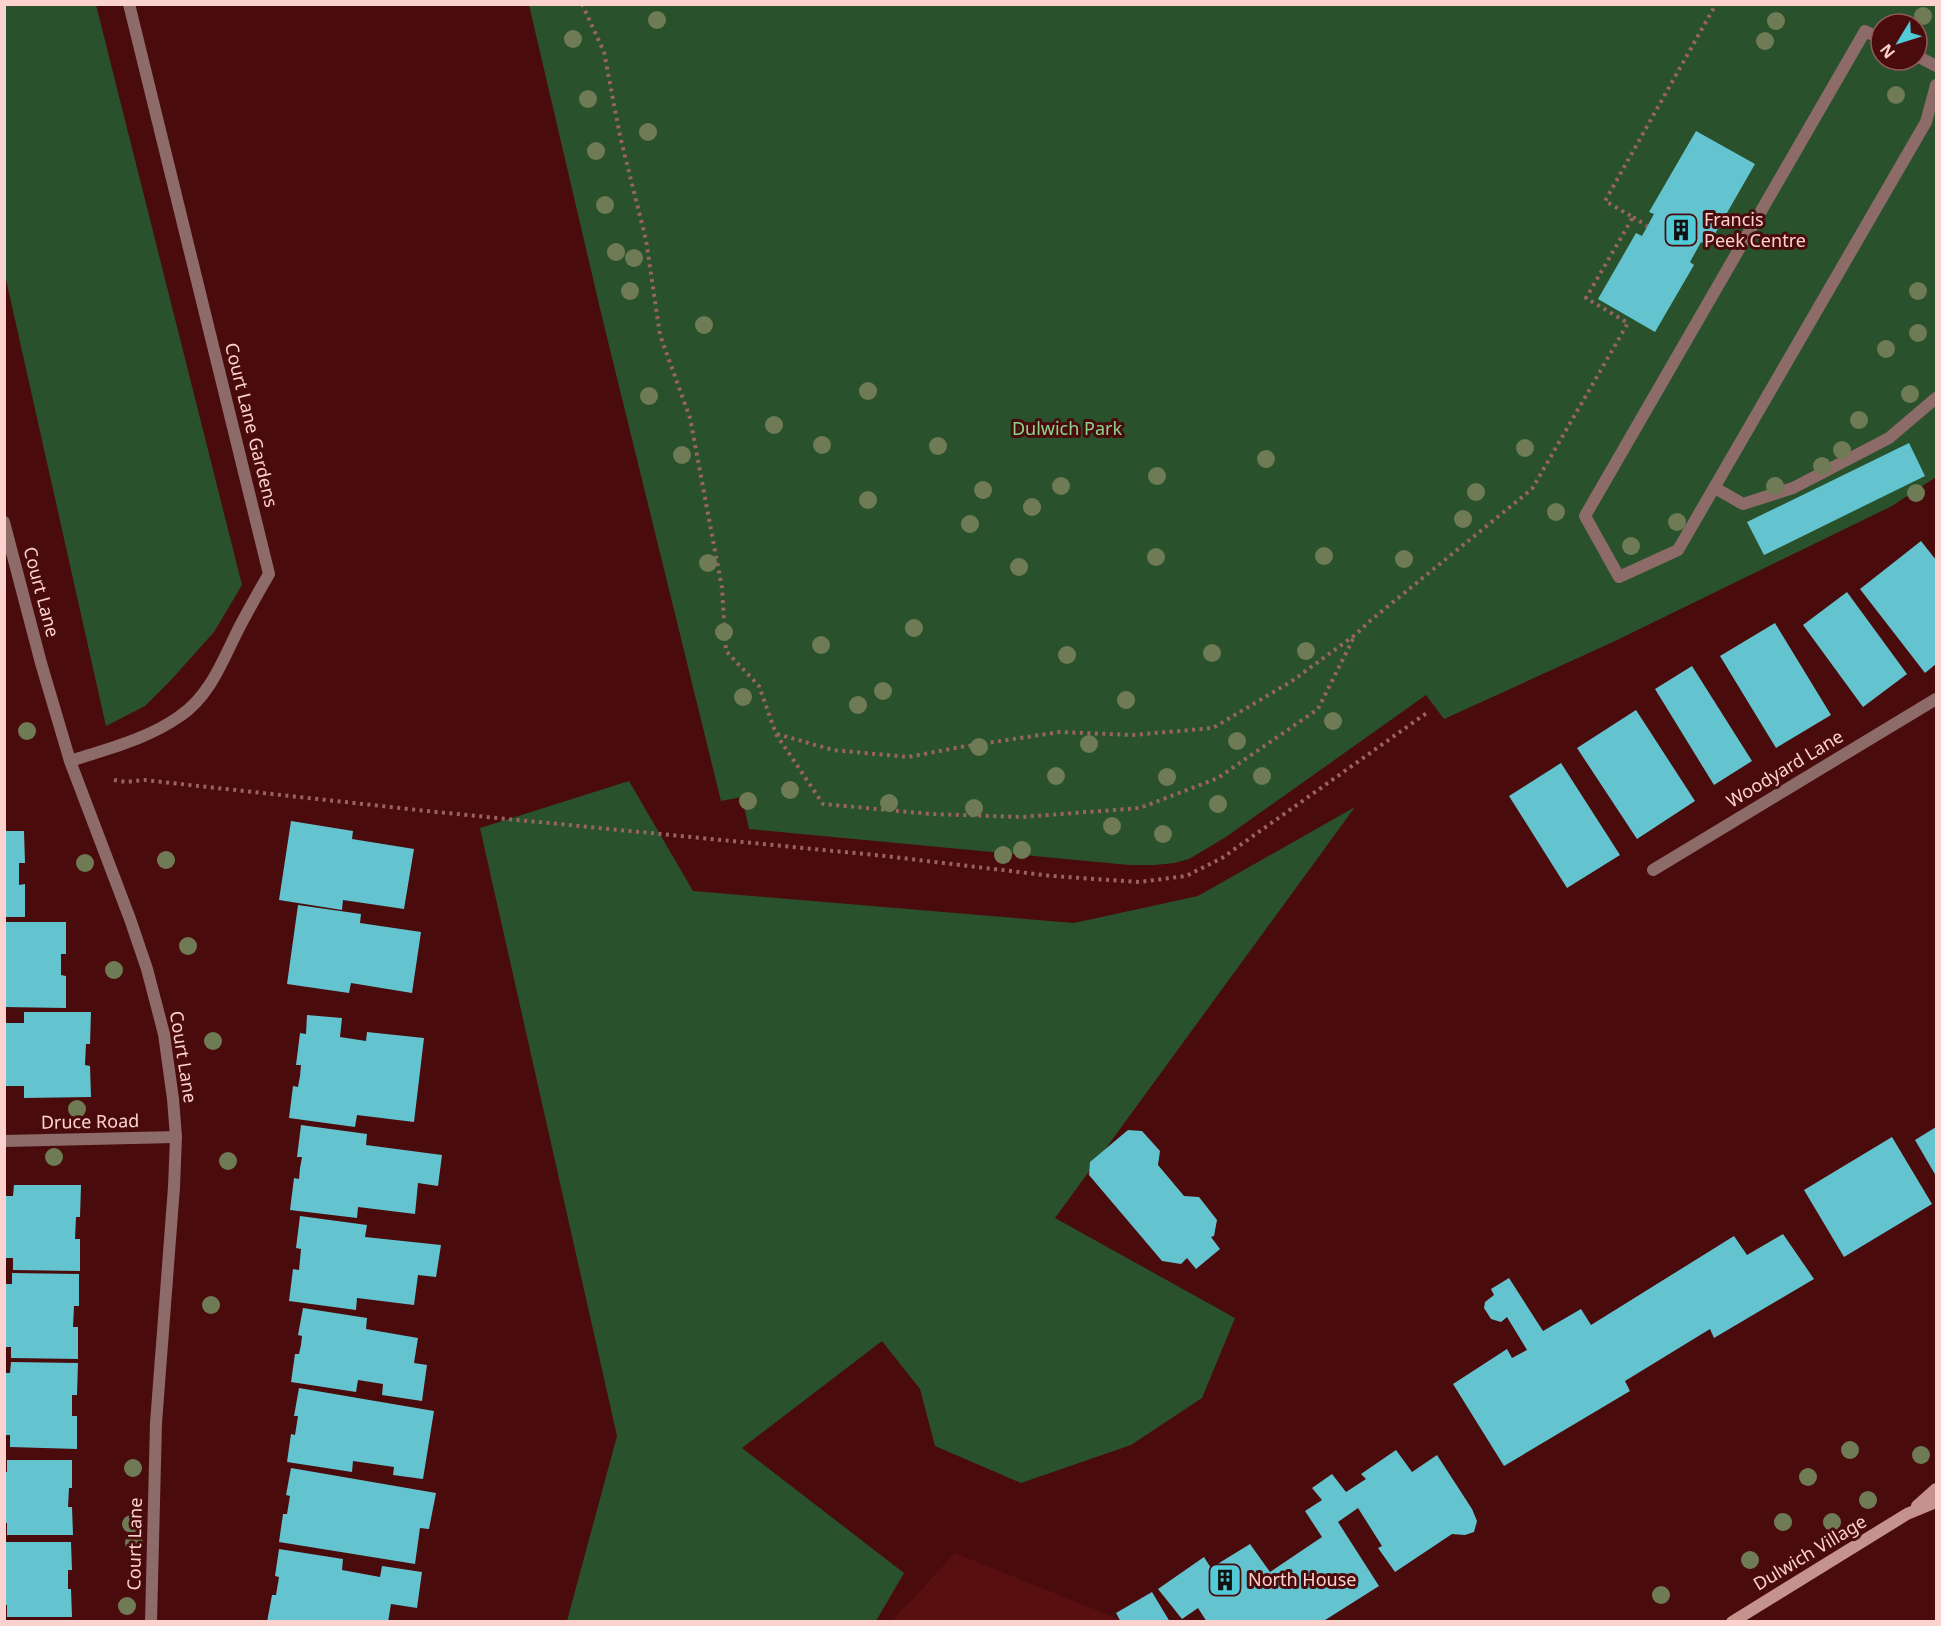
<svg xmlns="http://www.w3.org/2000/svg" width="1941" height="1626" font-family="'Noto Sans',sans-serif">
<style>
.built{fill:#570f10}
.green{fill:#29522c;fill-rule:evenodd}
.building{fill:#63c4cf}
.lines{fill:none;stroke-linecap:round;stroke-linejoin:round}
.path{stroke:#996362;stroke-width:4;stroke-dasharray:3 4.5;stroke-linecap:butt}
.lane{stroke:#8c6b68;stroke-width:12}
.street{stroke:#8c6b68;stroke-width:12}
.secondary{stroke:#c6928d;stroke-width:12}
.tree{fill:#6e7b55}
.labels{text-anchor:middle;stroke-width:6;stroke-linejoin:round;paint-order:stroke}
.poi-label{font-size:18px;fill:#fbd2ce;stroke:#4a0b0c;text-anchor:start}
.street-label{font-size:18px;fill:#fbd2ce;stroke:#4a0b0c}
.park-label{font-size:18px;fill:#8cd690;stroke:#4a0b0c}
</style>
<rect width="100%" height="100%" fill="#4a0b0c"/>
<path class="built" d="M955 1553 1124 1621 891 1622Z"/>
<g class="green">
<path d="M4 5H96L242 585 214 632 171 680 145 706 106 726 5 275Z"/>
<path d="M529 5H1936V477L1892 506 1613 642 1444 719 1426 695 1226 837 1189 859 1174 863 1155 865H1129L749 829 742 797 721 801 602 317ZM1881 24H1917V60H1881Z"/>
<path d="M629 781 693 891 1074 923 1198 896 1355 807 1055 1218 1235 1318 1202 1398 1131 1445 1021 1483 935 1446 920 1389 882 1341 742 1448 904 1573 876 1621H567L617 1436 480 828Z"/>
</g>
<g class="building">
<path d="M1696 131 1755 164 1708 246 1701 242 1690 262 1694 265 1655 332 1598 299 1636 233 1642 236 1654 214 1649 212Z"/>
<path d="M1909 443 1925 476 1764 555 1747 522Z"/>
<path d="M1921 541 1936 560V664L1925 673 1860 589Z"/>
<path d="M1847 592 1907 674 1863 707 1803 625Z"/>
<path d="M1775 623 1831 715 1776 748 1720 656Z"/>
<path d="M1692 666 1752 761 1714 785 1655 689Z"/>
<path d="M1636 710 1695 801 1637 839 1577 748Z"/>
<path d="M1561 763 1620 855 1567 888 1509 796Z"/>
<path d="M291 821 353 831 352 839 414 849 404 909 343 900 342 910 279 900Z"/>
<path d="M5 831H24L25 863H19V885L25 884V917H5Z"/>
<path d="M298 905 361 914 360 923 421 932 412 993 351 983 349 993 287 984Z"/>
<path d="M4 922H66V954H61V975L66 976V1008L4 1007Z"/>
<path d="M24 1012H91L90 1044H86L85 1065 90 1066 91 1097 24 1098V1086H4V1023H24Z"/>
<path d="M307 1015 342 1018 340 1037 366 1041 367 1032 424 1038 414 1122 357 1115 355 1127 289 1118 293 1086 298 1087 300 1076 301 1065H296L300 1033 306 1034Z"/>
<path d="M301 1125 367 1134 366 1145 442 1155 438 1186 418 1183 415 1214 358 1207 357 1218 290 1210 294 1178 299 1179 300 1168 302 1157H297Z"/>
<path d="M1936 1127V1176L1915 1140Z"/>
<path d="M1128 1130 1142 1131 1160 1151 1158 1165 1184 1196 1199 1197 1217 1220 1214 1236 1211 1237 1220 1249 1196 1269 1187 1258 1181 1264 1162 1261 1089 1175 1090 1162Z"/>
<path d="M1892 1137 1932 1204 1844 1257 1804 1190Z"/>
<path d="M14 1185H81L80 1217H76L75 1239H80V1271L13 1270V1258H4V1196H13Z"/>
<path d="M300 1216 367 1225 365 1237 441 1245 436 1277 418 1275 414 1305 357 1298 356 1310 289 1301 293 1269 299 1270 301 1249 296 1248Z"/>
<path d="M1783 1234 1814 1279 1714 1338 1710 1329 1674 1351 1625 1381 1630 1391 1504 1466 1453 1384 1507 1349 1512 1358 1527 1350 1507 1317 1501 1322 1491 1319 1484 1308 1485 1302 1494 1295 1491 1289 1509 1278 1543 1331 1581 1309 1591 1325 1734 1236 1747 1255Z"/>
<path d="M12 1273 79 1274V1306H74L73 1327H78V1359L11 1358V1347H4V1284H12Z"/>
<path d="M303 1308 367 1318 366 1329 418 1338 414 1363 427 1365 422 1401 382 1395 383 1384 358 1380 356 1392 291 1382 295 1354H299L301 1345 302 1336 298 1335Z"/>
<path d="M11 1362 78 1363 77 1395H72V1416H77V1449L10 1447V1435H4V1373H10Z"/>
<path d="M299 1388 434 1411 423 1479 393 1475 394 1467 353 1461 352 1472 287 1462 291 1434 295 1435 298 1416H294Z"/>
<path d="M1396 1450 1412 1472 1437 1455 1472 1509 1477 1521 1474 1532 1465 1535 1452 1534 1395 1572 1378 1548 1382 1546 1358 1508 1338 1522 1379 1586 1322 1622H1207L1198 1608 1182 1619 1158 1589 1204 1557 1211 1568 1250 1544 1270 1572 1322 1537 1305 1511 1322 1500 1312 1488 1332 1474 1346 1492 1366 1479 1361 1474Z"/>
<path d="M7 1460H72V1488H69L68 1507H72L73 1535H7V1523H4V1472H7Z"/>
<path d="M291 1468 436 1493 429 1529 420 1528 415 1564 279 1542 283 1514H287L290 1496 286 1495Z"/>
<path d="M6 1542H71L72 1570H68V1589H71L72 1617H7V1605H4Z"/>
<path d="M279 1549 343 1559 342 1570 380 1577 382 1566 422 1572 417 1608 391 1604 388 1622H267L272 1595H276L279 1577 275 1576Z"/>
<path d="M1152 1592 1170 1622H1121L1116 1613Z"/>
</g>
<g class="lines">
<g class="path">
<path d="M582 4 604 52 620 136 646 240 660 335 690 418 722 588 726 651 759 686 776 734 823 804 931 814 1022 817 1140 808 1218 778 1318 709 1355 635"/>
<path d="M1633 217 1647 226"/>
<path d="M777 734 833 750 908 757 961 747 1060 732 1133 735 1213 728 1292 681 1355 635 1371 620 1532 489 1628 323 1586 298 1633 217 1605 201 1716 4"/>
<path d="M114 780 126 782 144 780 436 812 885 856 1052 876 1139 882 1186 876 1222 858 1428 712"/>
</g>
<g class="lane">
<path d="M1881 39 1865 31 1585 516 1619 577 1678 550 1926 122 1936 85"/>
<path d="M1917 56 1936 66"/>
<path d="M1715 488 1743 504 1793 488 1889 438 1936 398"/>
</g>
<g class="street">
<path d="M4 522 41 663 70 761 130 919 147 969 164 1034 173 1099 176 1137 174 1187 156 1423 151 1622"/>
<path d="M70 761C107 749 148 739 180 716 211 695 223 659 240 626 249 609 259 591 269 574L129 4"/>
<path d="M1653 870 1936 699"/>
<path d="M4 1141 176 1137"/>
</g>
<g class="secondary">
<path d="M1917 1506 1936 1489"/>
<path d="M1732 1622 1907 1514 1936 1502"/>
</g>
</g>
<g class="tree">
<circle cx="1923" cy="16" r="9"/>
<circle cx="657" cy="20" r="9"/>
<circle cx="1776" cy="21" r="9"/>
<circle cx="573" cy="39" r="9"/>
<circle cx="1765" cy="41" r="9"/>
<circle cx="1896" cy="95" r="9"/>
<circle cx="588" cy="99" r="9"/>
<circle cx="648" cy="132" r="9"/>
<circle cx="596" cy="151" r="9"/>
<circle cx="605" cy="205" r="9"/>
<circle cx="616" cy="252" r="9"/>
<circle cx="634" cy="258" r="9"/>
<circle cx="630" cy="291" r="9"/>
<circle cx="1918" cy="291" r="9"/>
<circle cx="704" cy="325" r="9"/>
<circle cx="1918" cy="333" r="9"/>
<circle cx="1886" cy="349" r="9"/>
<circle cx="868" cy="391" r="9"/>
<circle cx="1910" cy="394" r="9"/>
<circle cx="649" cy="396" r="9"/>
<circle cx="1859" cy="420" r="9"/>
<circle cx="774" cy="425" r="9"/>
<circle cx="822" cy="445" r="9"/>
<circle cx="938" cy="446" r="9"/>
<circle cx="1525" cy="448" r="9"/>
<circle cx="1842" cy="450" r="9"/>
<circle cx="682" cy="455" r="9"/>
<circle cx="1266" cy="459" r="9"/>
<circle cx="1822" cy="466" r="9"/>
<circle cx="1157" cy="476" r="9"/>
<circle cx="1061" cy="486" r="9"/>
<circle cx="1775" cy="486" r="9"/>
<circle cx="983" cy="490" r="9"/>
<circle cx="1476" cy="492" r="9"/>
<circle cx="1916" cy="493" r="9"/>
<circle cx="868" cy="500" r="9"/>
<circle cx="1032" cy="507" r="9"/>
<circle cx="1556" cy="512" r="9"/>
<circle cx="1463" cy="519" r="9"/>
<circle cx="1677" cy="522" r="9"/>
<circle cx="970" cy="524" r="9"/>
<circle cx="1631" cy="546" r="9"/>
<circle cx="1324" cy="556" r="9"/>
<circle cx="1156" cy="557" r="9"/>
<circle cx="1404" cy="559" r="9"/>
<circle cx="708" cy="563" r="9"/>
<circle cx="1019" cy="567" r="9"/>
<circle cx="914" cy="628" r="9"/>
<circle cx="724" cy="632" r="9"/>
<circle cx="821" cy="645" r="9"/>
<circle cx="1306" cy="651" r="9"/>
<circle cx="1212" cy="653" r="9"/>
<circle cx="1067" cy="655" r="9"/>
<circle cx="883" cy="691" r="9"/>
<circle cx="743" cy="697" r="9"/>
<circle cx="1126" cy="700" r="9"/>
<circle cx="858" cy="705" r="9"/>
<circle cx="1333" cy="721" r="9"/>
<circle cx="27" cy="731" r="9"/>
<circle cx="1237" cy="741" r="9"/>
<circle cx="1089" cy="744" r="9"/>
<circle cx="979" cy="747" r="9"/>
<circle cx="1056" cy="776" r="9"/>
<circle cx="1262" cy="776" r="9"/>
<circle cx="1167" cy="777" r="9"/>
<circle cx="790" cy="790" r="9"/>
<circle cx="748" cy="801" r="9"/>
<circle cx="889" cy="803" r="9"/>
<circle cx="1218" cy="804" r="9"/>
<circle cx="974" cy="808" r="9"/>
<circle cx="1112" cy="826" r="9"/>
<circle cx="1163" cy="834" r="9"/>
<circle cx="1022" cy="850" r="9"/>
<circle cx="1003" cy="855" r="9"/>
<circle cx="166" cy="860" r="9"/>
<circle cx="85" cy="863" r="9"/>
<circle cx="188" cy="946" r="9"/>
<circle cx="114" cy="970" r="9"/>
<circle cx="213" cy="1041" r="9"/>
<circle cx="77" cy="1109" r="9"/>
<circle cx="54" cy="1157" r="9"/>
<circle cx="228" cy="1161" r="9"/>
<circle cx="211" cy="1305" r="9"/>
<circle cx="1850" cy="1450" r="9"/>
<circle cx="1921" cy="1455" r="9"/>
<circle cx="133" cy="1468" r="9"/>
<circle cx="1808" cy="1477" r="9"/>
<circle cx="1868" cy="1500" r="9"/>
<circle cx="1783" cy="1522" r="9"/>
<circle cx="1832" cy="1522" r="9"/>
<circle cx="131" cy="1524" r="9"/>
<circle cx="134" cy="1543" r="9"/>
<circle cx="1750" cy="1560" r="9"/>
<circle cx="1661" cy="1595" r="9"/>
<circle cx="127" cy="1606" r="9"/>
</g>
<defs>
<symbol id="building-square" viewBox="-11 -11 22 22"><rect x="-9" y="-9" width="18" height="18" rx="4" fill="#52cbd9" stroke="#4a0b0c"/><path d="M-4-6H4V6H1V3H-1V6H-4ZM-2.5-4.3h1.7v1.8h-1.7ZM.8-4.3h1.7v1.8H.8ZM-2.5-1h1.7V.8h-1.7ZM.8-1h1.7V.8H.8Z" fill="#111"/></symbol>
</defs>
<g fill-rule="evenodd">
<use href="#building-square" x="1662" y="211" width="38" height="38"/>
<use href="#building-square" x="1206" y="1561" width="38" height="38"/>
</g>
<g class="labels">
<g class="poi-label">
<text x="1704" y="226">Francis<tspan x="1704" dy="21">Peek Centre</tspan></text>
<text x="1248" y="1586">North House</text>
</g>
<g class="street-label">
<text transform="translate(251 425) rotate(76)" y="6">Court Lane Gardens</text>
<text transform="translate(41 592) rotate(75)" y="6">Court Lane</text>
<text transform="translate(1785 769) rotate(-31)" y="6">Woodyard Lane</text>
<text transform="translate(183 1057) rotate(81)" y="6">Court Lane</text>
<text transform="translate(90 1122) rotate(-1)" y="6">Druce Road</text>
<text transform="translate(135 1544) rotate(-89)" y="6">Court Lane</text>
<text transform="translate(1810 1553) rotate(-31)" y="6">Dulwich Village</text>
</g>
<g class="park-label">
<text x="1067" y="435">Dulwich Park</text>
</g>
</g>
<rect width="1941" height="1626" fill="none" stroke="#fbd2ce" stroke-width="12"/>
<g transform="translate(1899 42) rotate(232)"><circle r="28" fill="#4a0b0c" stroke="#915b5a" stroke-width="1.5"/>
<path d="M0-4.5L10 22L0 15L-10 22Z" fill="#52cbd9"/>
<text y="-9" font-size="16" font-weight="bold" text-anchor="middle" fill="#fbd2ce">N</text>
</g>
</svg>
